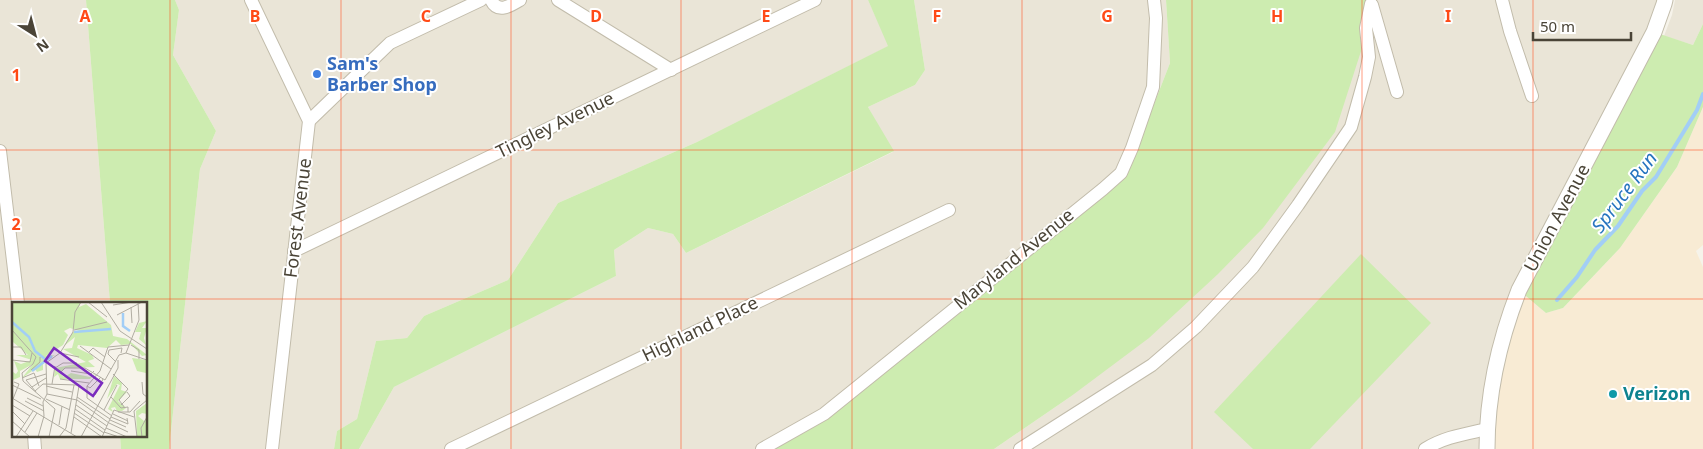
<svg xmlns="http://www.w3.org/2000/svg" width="1703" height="449" font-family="'Noto Sans',sans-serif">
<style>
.residential{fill:#eae5d7}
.commercial{fill:#f8ebd4}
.green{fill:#cdecb0}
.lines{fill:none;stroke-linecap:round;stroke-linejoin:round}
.stream{stroke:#a2cef6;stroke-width:4}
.minor-casing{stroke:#c2bcab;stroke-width:14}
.tertiary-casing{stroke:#c2bcab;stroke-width:17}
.minor{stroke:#fff;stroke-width:12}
.tertiary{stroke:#fff;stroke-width:15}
.grid{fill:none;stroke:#ff4a17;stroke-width:1;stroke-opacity:0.55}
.shop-dot{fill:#3f7fe0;stroke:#fff;stroke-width:2}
.culture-dot{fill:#0f9aa8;stroke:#fff;stroke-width:2}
.labels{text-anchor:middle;stroke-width:4;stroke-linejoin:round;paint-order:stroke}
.shop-label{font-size:18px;font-weight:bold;fill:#366cbe;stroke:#fff;text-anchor:start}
.street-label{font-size:18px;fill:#4a4437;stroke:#fff}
.culture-label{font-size:18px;font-weight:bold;fill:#0d838f;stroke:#fff;text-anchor:start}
.water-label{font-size:19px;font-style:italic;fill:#2775bf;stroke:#fff}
.inset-river{fill:none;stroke:#a2cef6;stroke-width:2.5}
.inset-road{fill:none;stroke:#b1ada2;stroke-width:1}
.view{fill:#7b2cbf;fill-opacity:0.15;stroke:#7b2cbf;stroke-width:2.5}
.inset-edge{fill:none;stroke:#4a4437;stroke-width:2.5}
.grid-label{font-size:16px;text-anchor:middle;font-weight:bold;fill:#ff4a17;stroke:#fff;stroke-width:4;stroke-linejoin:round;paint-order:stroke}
</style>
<rect width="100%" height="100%" fill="#f6f3ea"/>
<g class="residential">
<path d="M0 0H86L110 303H14V435H120L121 449H0Z"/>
<path d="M175 0H868L889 46 697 142 558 203 508 280 424 316 407 338 376 341 357 419 337 431 334 449H169L200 169 216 131 173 55 179 10Z"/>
<path d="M914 0H1166L1170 63 1128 171 824 414 762 449H359L394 387 616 276 614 250 648 228 673 234 686 253 893 152 868 107 915 85 925 70Z"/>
<path d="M1370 0H1665L1487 449H994L1070 397Z"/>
<path d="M1675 0H1703V24L1693 45 1664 36 1672 15Z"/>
</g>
<path class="commercial" d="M1703 107V245L1696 251 1703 267V449H1487L1519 290 1546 313 1563 308 1620 248 1677 167Z"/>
<g class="green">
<path d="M86 0H175L179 10 173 55 216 131 200 169 169 449H121L120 435H146V303H110Z"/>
<path d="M868 0H914L925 70 915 85 868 107 894 151 686 253 673 234 648 228 614 250 616 276 394 387 359 449H334L337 431 357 419 376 341 407 338 424 316 508 280 558 203 697 142 888 46Z"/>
<path d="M1166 0H1370L1362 48 1335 132 1263 228 1218 274 1149 338 1070 397 994 449H762L824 414 1128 171 1170 63Z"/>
<path d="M1703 24V107L1677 167 1620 248 1563 308 1546 313 1519 290 1654 32 1693 45Z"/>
<path d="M1361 254 1431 323 1310 449H1253L1214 412Z"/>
</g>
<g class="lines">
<path class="stream" d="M1557 300 1577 277 1595 250 1618 226 1642 191 1656 177 1697 110 1703 94"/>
<defs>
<g id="minor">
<path d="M251 0 309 121 272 449"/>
<path d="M491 0C498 14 510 6 520 0"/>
<path d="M558 0 671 70"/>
<path d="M1502 0 1510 31 1532 96"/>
<path d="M1372 5 1397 92"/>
<path d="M309 121 390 43 481 0"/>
<path d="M0 151 18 303"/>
<path d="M294 251 815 0"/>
<path d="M34 435 35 449"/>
<path d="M451 449 949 210"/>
<path d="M762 449 824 414 1103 189 1121 173 1132 148 1153 87 1156 18 1154 0"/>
<path d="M1020 449 1152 365 1196 327 1253 267 1298 205 1351 127 1365 77 1369 57 1366 28 1371 4"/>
<path d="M1425 449C1444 437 1465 434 1487 429"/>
</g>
<path id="tertiary" d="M1487 449C1487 395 1499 341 1519 290L1654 32 1664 4 1665 0"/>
</defs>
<use href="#minor" class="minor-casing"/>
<use href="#tertiary" class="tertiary-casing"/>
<use href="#minor" class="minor"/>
<use href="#tertiary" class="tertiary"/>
</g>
<path class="grid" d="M170 0V449M341 0V449M511 0V449M681 0V449M852 0V449M1022 0V449M1192 0V449M1362 0V449M1533 0V449M0 150H1703M0 299H1703"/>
<circle class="shop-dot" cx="317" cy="74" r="5"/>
<circle class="culture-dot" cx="1613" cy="394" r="5"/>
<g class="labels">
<g class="shop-label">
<text x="327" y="70">Sam's<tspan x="327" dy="21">Barber Shop</tspan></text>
</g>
<g class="street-label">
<text transform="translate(555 125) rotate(-26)" y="6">Tingley Avenue</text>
<text transform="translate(298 218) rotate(-83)" y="6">Forest Avenue</text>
<text transform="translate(1557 218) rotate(-62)" y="6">Union Avenue</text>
<text transform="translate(1014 259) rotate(-39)" y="6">Maryland Avenue</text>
<text transform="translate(700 329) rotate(-26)" y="6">Highland Place</text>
</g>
<g class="culture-label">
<text x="1623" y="400">Verizon</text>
</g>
<g class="water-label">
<text transform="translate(1624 192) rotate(-53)" y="7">Spruce Run</text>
</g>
</g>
<g transform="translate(12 302)">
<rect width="135" height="135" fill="#f6f3ea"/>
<path d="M0 0H69L67 5 74 2 99 23 101 34 115 37 135 53 130 54 119 42 109 43 104 38 95 46 66 43 65 46 80 53 82 57 76 59 83 65 53 66 48 71 52 75 59 71 78 75 84 71 78 77H48L46 72 42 75 43 66 74 60 51 47 60 46 63 35 52 44 61 30 68 29 58 26 52 29 56 33 51 43 34 54 43 53 31 60V68L25 70 23 67 10 76 21 62 8 69V75L1 78V70L4 72 6 69 2 59 9 62 20 58 4 53H16L1 40ZM135 19 130 26H135L132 36 134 43 127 37 129 30H123L127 21ZM120 56 135 58V75L134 71 125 69ZM102 74 110 81 109 88 115 90 106 99 114 106 110 109H105L103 105 99 106 101 110 96 107 108 83 105 82 95 97ZM135 101V112L130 111 126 114 132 119 135 115V135H125L124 109Z" fill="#cdecb0"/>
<path class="inset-river" d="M111 11V24L118 29M0 20 17 35 23 49 33 57M62 30 99 27M20 69 40 54"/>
<path class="inset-road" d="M76 0 95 15M89 0 108 29 135 47M101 3 120 0M119 5 120 21M105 13 130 0M0 28 24 55 21 62 10 71 11 79 43 107 37 135M62 28 95 20M119 43 127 48V57M68 44 99 67M0 45H9L14 53M77 50 81 46 93 55M48 51 67 55M114 51 127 18 126 0M114 51 135 58M0 58 18 60 20 51M104 60 96 52 97 48 110 46 109 51M43 66 51 61H65M19 68 28 60V55M59 69 79 72 82 69M48 71 53 66H73L93 78 107 53 114 51M101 72 116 87 107 98 113 106M10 76 22 71 27 84M48 77 77 81M130 80 131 92 135 95M40 82 43 64M0 83 29 97M34 84 60 90M75 84 78 86 89 75M20 85 34 76M23 89 31 82 66 83M24 90 14 78 34 72M35 92 65 98 97 121 116 130M83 93 91 77M65 95 98 117M99 95 109 106 116 105V110M0 96 65 135M15 96 31 104M1 97 7 82 2 80M34 97 58 108M13 99 32 109M31 100 35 92 34 61 48 51 61 30 63 10 69 0M0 103 18 114M64 103 95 124M109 103 118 94 115 90M63 107 93 128M92 108 105 83M0 109 13 122M106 110H118L128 99M62 111 92 131M101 112 116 119M100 114 75 96V84L88 69 96 45 117 43M62 115 90 135M99 115 116 122 115 116M98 118 114 125M0 119 18 135M47 123 50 104M94 126 115 135M13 130 25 111M92 130 107 135M59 131 67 84M4 135 21 109M26 135 32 114 31 100M47 135 54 126 62 83M69 135 106 66V58M90 135 102 108 122 115M125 135 122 109 135 98M130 135 129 126 135 115"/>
<path class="view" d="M42 46 90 81 81 94 33 59Z"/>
<rect width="135" height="135" class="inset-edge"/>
</g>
<g class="grid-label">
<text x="85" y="22">A</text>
<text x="255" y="22">B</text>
<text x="426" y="22">C</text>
<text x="596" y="22">D</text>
<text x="766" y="22">E</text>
<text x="937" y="22">F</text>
<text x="1107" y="22">G</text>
<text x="1277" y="22">H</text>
<text x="1448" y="22">I</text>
<text x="16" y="81">1</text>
<text x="16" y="230">2</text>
</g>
<g transform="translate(35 35) rotate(144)" stroke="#ffffff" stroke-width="4" paint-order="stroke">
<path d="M0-4L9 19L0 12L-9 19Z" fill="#4a4437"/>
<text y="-8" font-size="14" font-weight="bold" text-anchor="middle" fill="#4a4437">N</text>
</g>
<path d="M1533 32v8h98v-8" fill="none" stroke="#4a4437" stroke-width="2.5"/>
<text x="1540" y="32" font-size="15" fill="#4a4437" stroke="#ffffff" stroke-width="4" paint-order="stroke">50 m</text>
</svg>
